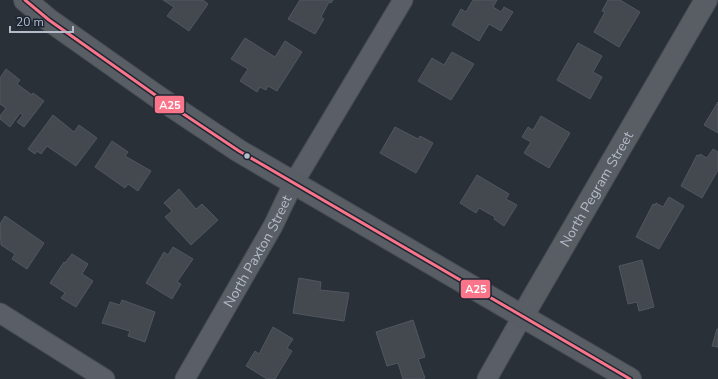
<svg xmlns="http://www.w3.org/2000/svg" width="718" height="379" font-family="'Nunito Sans',sans-serif">
<style>
.building{fill:#444950;stroke:#52575f}
.lines{fill:none;stroke-linecap:round;stroke-linejoin:round}
.street-casing{stroke:#484c53;stroke-width:21}
.secondary-casing{stroke:#484c53;stroke-width:24}
.street{stroke:#5a5e66;stroke-width:19}
.secondary{stroke:#595d64;stroke-width:22}
.bus-1-casing{stroke:#1d2633;stroke-width:6}
.bus-1{stroke:#fa758a;stroke-width:3}
.bus-dot{fill:#b4bcc9;stroke:#1d2633;stroke-width:1.5}
.labels{text-anchor:middle;stroke-width:4;stroke-linejoin:round;paint-order:stroke}
.street-label{font-size:14px;fill:#b4bcc9;stroke:#1d2633}
.line-badge{stroke:#1d2633;stroke-width:1.5}
.badge-label{font-size:11px;text-anchor:middle;font-weight:bold;fill:#fff}
</style>
<rect width="100%" height="100%" fill="#2a3038"/>
<g class="building">
<path d="M163 0H203L208 4 189 31 167 16 174 7Z"/>
<path d="M300 0H333L331 3 329 2 321 17 324 19 315 34 288 19Z"/>
<path d="M473 0H497L493 7 501 12 504 7 513 12 501 31 489 24 479 41 452 25 461 9 466 12Z"/>
<path d="M608 0H620L640 12 619 47 594 32 605 12 602 11Z"/>
<path d="M245 38 275 57 285 41 302 52 277 91 268 86 266 90 260 87 257 92 240 81 248 69 231 59Z"/>
<path d="M578 43 602 56 593 72 602 77 590 99 557 80Z"/>
<path d="M452 52 474 64 451 100 418 81 432 58 444 65Z"/>
<path d="M6 69 20 80 17 84 32 95 33 93 44 101 24 127 17 122 23 115 20 113 10 127 0 119V116L6 108 0 104V78Z"/>
<path d="M718 102V133L704 125Z"/>
<path d="M53 115 74 132 79 125 97 138 76 166 47 146 41 154 37 151 35 154 28 149Z"/>
<path d="M541 116 570 133 549 168 524 153 531 142 522 137 528 127 533 130Z"/>
<path d="M395 127 418 139 420 136 433 143 416 173 380 153Z"/>
<path d="M112 141 128 152 125 156 151 171 138 191 128 184 125 188 95 167Z"/>
<path d="M713 149 718 152V170L702 198 681 186 697 155 699 156 700 154 707 158Z"/>
<path d="M477 175 509 194 506 199 517 205 504 226 494 219 495 217 479 208 476 213 460 203Z"/>
<path d="M179 189 196 209 202 204 218 220 191 245 165 217 172 211 164 203Z"/>
<path d="M669 197 684 206 659 249 636 237 653 204 655 205 656 203 663 207Z"/>
<path d="M5 216 44 243 27 269 12 259 15 254 1 245 0 224Z"/>
<path d="M173 247 193 259 177 282 181 284 172 299 146 283 164 252 168 255Z"/>
<path d="M72 254 88 264 82 274 93 281 76 307 61 298 65 293 50 283 64 262 65 263Z"/>
<path d="M642 260 654 307 639 311 637 302 628 304 619 266Z"/>
<path d="M299 278 321 282 320 290 349 293 344 321 293 313Z"/>
<path d="M122 300 155 312 145 342 128 336 130 331 102 323 110 302 120 305Z"/>
<path d="M413 320 425 357 418 359 425 378 422 379H403L398 363 387 366 376 332Z"/>
<path d="M273 327 293 339 287 348 292 351 275 379H267L246 366 255 351 259 354Z"/>
<path d="M717 329H718V347L712 346Z"/>
</g>
<g class="lines">
<defs>
<g id="street">
<path d="M0 313 105 379"/>
<path id="s1" d="M185 379 273 226 293 184 403 0"/>
<path d="M487 379 522 317"/>
</g>
<g id="secondary">
<path d="M25 0 49 20 158 97 239 151 630 379"/>
<path id="s2" d="M522 317 706 0"/>
</g>
</defs>
<use href="#street" class="street-casing"/>
<use href="#secondary" class="secondary-casing"/>
<use href="#street" class="street"/>
<use href="#secondary" class="secondary"/>
<defs>
<path id="bus-1" d="M25 0 49 20 158 97 239 151 630 379"/>
</defs>
<use href="#bus-1" class="bus-1-casing"/>
<use href="#bus-1" class="bus-1"/>
</g>
<circle class="bus-dot" cx="247" cy="156" r="3.5"/>
<g class="labels">
<g class="street-label">
<text dy="5" stroke="none"><textPath href="#s2" startOffset="148">North Pegram Street</textPath></text>
<text dy="5" stroke="none"><textPath href="#s1" startOffset="147">North Paxton Street</textPath></text>
</g>
</g>
<g class="line-badge">
<rect x="154" y="95" width="31" height="19" rx="4" fill="#fa758a"/>
<rect x="460" y="279" width="31" height="20" rx="4" fill="#fa758a"/>
</g>
<g class="badge-label">
<text x="170" y="109">A25</text>
<text x="476" y="293">A25</text>
</g>
<path d="M10 26v6h63v-6" fill="none" stroke="#b4bcc9" stroke-width="2"/>
<text x="16" y="26" font-size="12" fill="#b4bcc9" stroke="#1d2633" stroke-width="3" paint-order="stroke">20 m</text>
</svg>
